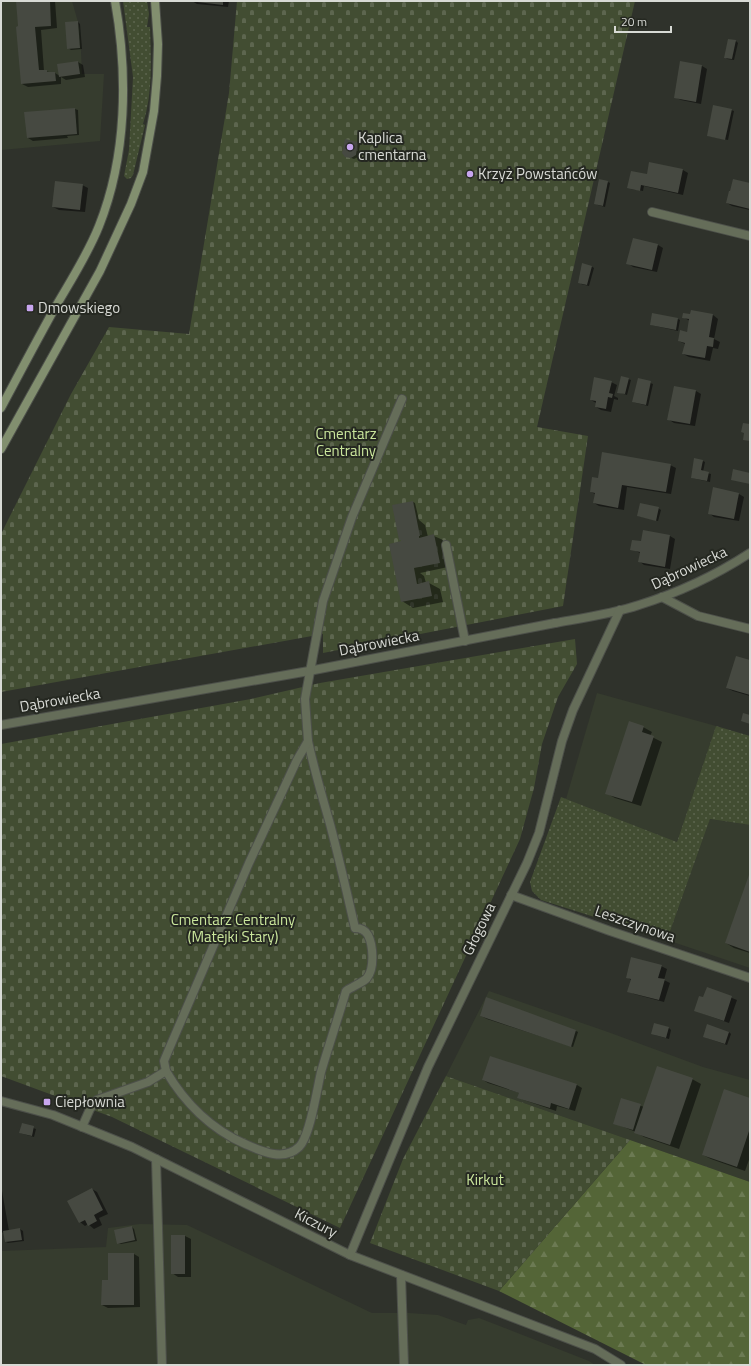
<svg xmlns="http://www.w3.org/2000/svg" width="751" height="1366" font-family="'Titillium Web',sans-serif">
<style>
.built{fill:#363c2e}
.grass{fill:url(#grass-dots)}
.forest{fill:url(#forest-firs)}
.cemetery{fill:url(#cemetery-stones)}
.shadow{fill:#0007}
.building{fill:#464941}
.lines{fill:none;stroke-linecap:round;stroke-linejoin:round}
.service-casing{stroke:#4d504a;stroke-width:10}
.pedestrian-casing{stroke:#4d504a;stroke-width:10}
.minor-casing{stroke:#4d504a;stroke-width:10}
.secondary-casing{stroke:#4d504a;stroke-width:10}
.service{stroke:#656d59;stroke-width:8}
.pedestrian{stroke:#656d59;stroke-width:8}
.minor{stroke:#656d59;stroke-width:8}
.secondary{stroke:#828f6f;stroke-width:8}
.poi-dot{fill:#c8a6ef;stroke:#252821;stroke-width:1.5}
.labels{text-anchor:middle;stroke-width:4;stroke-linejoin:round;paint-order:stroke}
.poi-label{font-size:15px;fill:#d8dad5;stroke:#252821;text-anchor:start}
.park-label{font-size:15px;fill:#cae69c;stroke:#252821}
.street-label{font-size:15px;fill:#d8dad5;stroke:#252821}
</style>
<defs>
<pattern id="grass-dots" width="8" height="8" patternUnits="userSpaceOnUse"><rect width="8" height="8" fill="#424d32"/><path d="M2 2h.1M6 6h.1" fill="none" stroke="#5d664f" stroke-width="1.8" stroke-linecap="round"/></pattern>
<pattern id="forest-firs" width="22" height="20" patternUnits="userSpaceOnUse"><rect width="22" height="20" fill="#546537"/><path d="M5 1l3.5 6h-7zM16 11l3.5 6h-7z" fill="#6c7a53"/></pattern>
<pattern id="cemetery-stones" width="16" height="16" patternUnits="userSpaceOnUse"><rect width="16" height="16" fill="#424d32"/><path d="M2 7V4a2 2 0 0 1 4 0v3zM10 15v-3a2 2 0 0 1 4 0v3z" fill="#5d664f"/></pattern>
</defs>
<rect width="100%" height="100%" fill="#2f322b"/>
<g class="built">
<path d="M1 1H72L80 29 82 74H104L100 141 1 150Z"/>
<path d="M597 693 716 726 677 842 566 799Z"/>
<path d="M710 819 750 825V968L667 940Z"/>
<path d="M489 991 608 1032 703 1067 750 1080V1182L446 1076Z"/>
<path d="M140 1224 187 1225 372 1313H409L438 1315 466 1325 468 1320 479 1318 589 1361 595 1365H1V1251L106 1247 108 1228Z"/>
</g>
<g class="grass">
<path d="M123 1H147L149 14 147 27H150C151 59 153 93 143 124L145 125 133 175 131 178 127 179 124 176 129 150 133 77Z"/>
<path d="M716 726 750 736V825L710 819 667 940 541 900 532 891 530 882 561 797 677 842Z"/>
</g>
<path class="forest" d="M630 1140 750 1182V1365H646L499 1291Z"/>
<g class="cemetery">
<path d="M237 1H635L537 427 588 436 563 606 323 653V634L1 692V534L71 394 109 327 189 334 229 93Z"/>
<path d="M575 639 577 664 558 697 542 744 534 788 520 839 340 1228 112 1117 1 1076V744L251 699 320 683Z"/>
<path d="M446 1076 630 1140 499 1291 370 1243 403 1159Z"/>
</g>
<g class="shadow">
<path d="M17 1H55L57 28 41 30 44 71 55 73 60 76 78 62 83 65 85 77 66 80 61 77V84L28 87 22 84Z"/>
<path d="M192 1H229L228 7 197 4Z"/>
<path d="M78 22 80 24 82 49 71 50 68 48Z"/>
<path d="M736 41 738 43 734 60 727 59 725 57Z"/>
<path d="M681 63 702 66 707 69 701 104 681 100 675 97Z"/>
<path d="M75 109 78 110 79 135 67 136 68 138 33 141 28 138 25 113Z"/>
<path d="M731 110 734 111 728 140 708 136Z"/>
<path d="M346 140 360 144 358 157 354 159 346 156Z"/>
<path d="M683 170 688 173 683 195 644 186 643 191 631 189 646 175Z"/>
<path d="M608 182 610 183 605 207 598 205 595 203Z"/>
<path d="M750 184V210L732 206 727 203Z"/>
<path d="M82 185 88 188 85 212 59 210 53 207Z"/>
<path d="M658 245 663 248 657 272 633 267 628 263Z"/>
<path d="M591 266 594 268 589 286 581 284Z"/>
<path d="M691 311 713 315 718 319 714 339 720 342 718 349 713 348 710 361 689 357 683 354 685 344 679 341 687 333 690 321 683 317 691 315Z"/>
<path d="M678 319 680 320 678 331 651 325Z"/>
<path d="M628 379 631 380 627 395 618 392Z"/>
<path d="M639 379 653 384 648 406 633 402Z"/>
<path d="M611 382 617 385 614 396 618 398V400L614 399 611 412 601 410 596 407V403L591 400Z"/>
<path d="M696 391 701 394 695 426 674 423 668 419Z"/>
<path d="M703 461 705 462 703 472 711 474 710 482 692 478Z"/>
<path d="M670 465 676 468 671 494 627 487 624 510 599 506 594 503 595 494 591 492 599 479Z"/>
<path d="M739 494 744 497 739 521 714 517 709 513Z"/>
<path d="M413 502 415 503 419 520 425 525 428 537 434 536 443 540 448 567 420 573 424 576 426 583H429L440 589 443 602 413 608 402 601V542Z"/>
<path d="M658 508 661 510 658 521 638 516Z"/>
<path d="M670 536 675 539 670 569 644 565 639 561 640 553 632 549 642 542Z"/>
<path d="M750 661V696L733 691 727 688Z"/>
<path d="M643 727 652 732 650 736 662 742 641 806 615 798 606 793Z"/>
<path d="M750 874V953L734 948 726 943Z"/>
<path d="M661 966 667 969 664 980 670 983 664 1002 634 994 629 991 631 980 627 977Z"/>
<path d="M707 988 737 1000 729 1023 701 1013 695 1010 704 999Z"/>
<path d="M487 999 576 1031 578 1032 573 1047 487 1019 481 1016Z"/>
<path d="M669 1028 671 1030 669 1039 655 1035Z"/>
<path d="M729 1032 731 1034 727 1045 707 1038Z"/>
<path d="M491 1057 577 1085 582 1088 575 1111 557 1106 556 1111 524 1100 518 1097 520 1093 488 1083 483 1080Z"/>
<path d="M692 1079 701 1084 679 1149 644 1137 636 1132 614 1123 622 1099 644 1107Z"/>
<path d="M750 1099V1157L745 1171 711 1159 703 1155Z"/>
<path d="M22 1124 36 1129 34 1137 20 1133Z"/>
<path d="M1 1185 9 1231 20 1229 23 1231 24 1241 8 1243 6 1242 4 1232 1 1233Z"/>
<path d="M92 1189 97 1192 108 1214 99 1218 102 1225 94 1229 88 1224 85 1226 80 1222Z"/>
<path d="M132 1227 134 1229 137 1241 121 1244 118 1243Z"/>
<path d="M172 1236H185L191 1239V1277H178L172 1273Z"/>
<path d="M134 1254 139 1257 140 1307 108 1308 102 1305 109 1281Z"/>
</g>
<g class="building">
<path d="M16 1H50L51 26 35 27 39 70H47V72H55L56 81 21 84 16 27 18 26Z"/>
<path d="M197 1H223V5L197 2Z"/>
<path d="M78 21 80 48 67 49 65 22Z"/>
<path d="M728 39 736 40 732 59 724 58Z"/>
<path d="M78 61 80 74 59 77 57 64Z"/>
<path d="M680 61 702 65 696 102 674 98Z"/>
<path d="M713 105 732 109 725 140 707 136Z"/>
<path d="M75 108 77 134 27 138 24 112Z"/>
<path d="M345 139 358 142 356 155 351 158 345 157 342 153Z"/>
<path d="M649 162 683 169 678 193 641 185 640 191 627 188 631 171 647 174Z"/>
<path d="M599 179 608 181 603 206 594 204Z"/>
<path d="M733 179 750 183V209L726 203 729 191H730Z"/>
<path d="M55 181 83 184 80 210 52 207Z"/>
<path d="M633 238 658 244 652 270 626 264Z"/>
<path d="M582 263 592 266 587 285 578 283Z"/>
<path d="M691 310 713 314 709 337 714 338 713 347 707 346 705 358 682 354 685 343 678 341 680 330 687 332 689 319 682 318 683 313 690 314Z"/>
<path d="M652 313 678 318 676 330 650 325Z"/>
<path d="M621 376 629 378 625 394 617 393Z"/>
<path d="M594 377 612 381 609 393 613 394 612 398 608 397 606 409 595 407 596 401 590 400Z"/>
<path d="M638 378 651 381 646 405 632 402Z"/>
<path d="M674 386 696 390 690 424 667 420Z"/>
<path d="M743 423 750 424V441L743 440 744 433 741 432Z"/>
<path d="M602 452 671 464 666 492 622 485 618 508 593 503 595 493 590 492 592 477 598 478Z"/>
<path d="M694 458 703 460 701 470 709 472 707 481 691 478Z"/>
<path d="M733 469 750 473V484L731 480Z"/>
<path d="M713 487 739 493 734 519 708 514Z"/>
<path d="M413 501 420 536H419V538L434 534 440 563 414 568 417 584 429 581 432 596 401 602 389 544 401 541V540H399L392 505Z"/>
<path d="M640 503 659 507 656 521 637 516Z"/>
<path d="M643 530 670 535 665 567 638 562 640 552 630 550 632 540 641 541Z"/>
<path d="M736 656 750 660V695L726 688Z"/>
<path d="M743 713 750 715V724L741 721Z"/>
<path d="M629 721 644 726 642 732 654 736 632 802 605 794Z"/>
<path d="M750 872V952L725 943Z"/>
<path d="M631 957 662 965 658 978 665 979 659 1000 627 992 631 979 626 978Z"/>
<path d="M707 987 732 996 724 1021 694 1011 699 996 703 997Z"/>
<path d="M486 997 576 1030 571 1047 480 1016Z"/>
<path d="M654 1023 669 1027 666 1038 651 1034Z"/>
<path d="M707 1024 729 1032 725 1044 703 1037Z"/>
<path d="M490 1056 577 1084 569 1109 551 1103 550 1108 517 1098 519 1093 482 1080Z"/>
<path d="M657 1066 693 1078 670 1145 634 1133Z"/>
<path d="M724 1089 750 1098V1128L737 1167 702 1155Z"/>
<path d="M621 1098 641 1104 633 1130 613 1124Z"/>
<path d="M22 1123 34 1126 32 1136 19 1133Z"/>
<path d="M92 1188 103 1210 94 1215 97 1221 88 1226 85 1220 79 1223 67 1201Z"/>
<path d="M132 1226 135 1240 117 1244 114 1230Z"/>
<path d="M20 1228 22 1240 5 1242 3 1231Z"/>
<rect x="171" y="1235" width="14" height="39"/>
<path d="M108 1253H134V1305H101L102 1280H108Z"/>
</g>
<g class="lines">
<defs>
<g id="service">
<path d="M652 212 750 236"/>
<path d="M446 545 465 641"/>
<path d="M1 725 309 671 555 623"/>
<path d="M156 1159 162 1365"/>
<path d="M401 1275 404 1365"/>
</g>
<g id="pedestrian">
<path d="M166 1071C184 1102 211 1129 245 1144 261 1151 283 1162 299 1147 310 1137 317 1089 321 1072 329 1045 338 1018 346 991 351 987 364 982 367 978 375 968 373 945 368 935 365 930 360 928 355 928 347 893 339 858 330 824 322 796 314 769 308 741"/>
<path d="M82 1127 90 1109 97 1100 148 1082 166 1071 164 1061 169 1049 249 863 297 760 308 741 305 699 323 601 352 517 402 399"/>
</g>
<g id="minor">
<path d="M662 597 698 616 750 629"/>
<path d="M555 623C583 618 612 614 639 605 678 593 716 575 750 553"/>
<path d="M511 895 610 931 750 978"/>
<path d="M1 1101 53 1115 132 1147 350 1255 595 1349 621 1365"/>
<path d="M350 1255 428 1067 527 863 539 833 562 741 573 710 620 610"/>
</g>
<g id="secondary">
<path d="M1 408C19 374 37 340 56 306 71 280 88 254 99 226 127 156 128 74 115 1"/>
<path d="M1 449 100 271 131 204 143 172 154 111 157 76 158 44 155 1"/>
</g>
</defs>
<use href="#service" class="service-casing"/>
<use href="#pedestrian" class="pedestrian-casing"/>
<use href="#minor" class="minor-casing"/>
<use href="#secondary" class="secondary-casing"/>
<use href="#service" class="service"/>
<use href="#pedestrian" class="pedestrian"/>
<use href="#minor" class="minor"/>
<use href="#secondary" class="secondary"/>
</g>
<g class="poi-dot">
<circle cx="350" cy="147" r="4"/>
<circle cx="470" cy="174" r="4"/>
<rect x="26" y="304" width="8" height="8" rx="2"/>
<rect x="43" y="1098" width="8" height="8" rx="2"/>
</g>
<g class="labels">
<g class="poi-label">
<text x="358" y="143">Kaplica<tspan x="358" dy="17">cmentarna</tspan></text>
<text x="478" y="179">Krzyż Powstańców</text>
<text x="38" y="313">Dmowskiego</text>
<text x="55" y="1107">Ciepłownia</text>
</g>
<g class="park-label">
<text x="346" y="439">Cmentarz<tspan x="346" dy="17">Centralny</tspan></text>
<text x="233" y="925">Cmentarz Centralny<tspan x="233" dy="17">(Matejki Stary)</tspan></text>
<text x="485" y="1185">Kirkut</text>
</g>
<g class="street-label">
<text transform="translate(689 568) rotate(-25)" y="5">Dąbrowiecka</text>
<text transform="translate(379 643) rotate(-11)" y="5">Dąbrowiecka</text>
<text transform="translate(60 700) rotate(-10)" y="5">Dąbrowiecka</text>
<text transform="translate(635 924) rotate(19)" y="5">Leszczynowa</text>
<text transform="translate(479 929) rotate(-64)" y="5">Głogowa</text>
<text transform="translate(316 1223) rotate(27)" y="5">Kiczury</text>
</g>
</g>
<rect width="751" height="1366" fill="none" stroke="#d8dad5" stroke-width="4"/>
<path d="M615 26v6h56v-6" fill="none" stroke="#d8dad5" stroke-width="2"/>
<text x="621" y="26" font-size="12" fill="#d8dad5" stroke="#252821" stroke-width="3" paint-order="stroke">20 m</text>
</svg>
